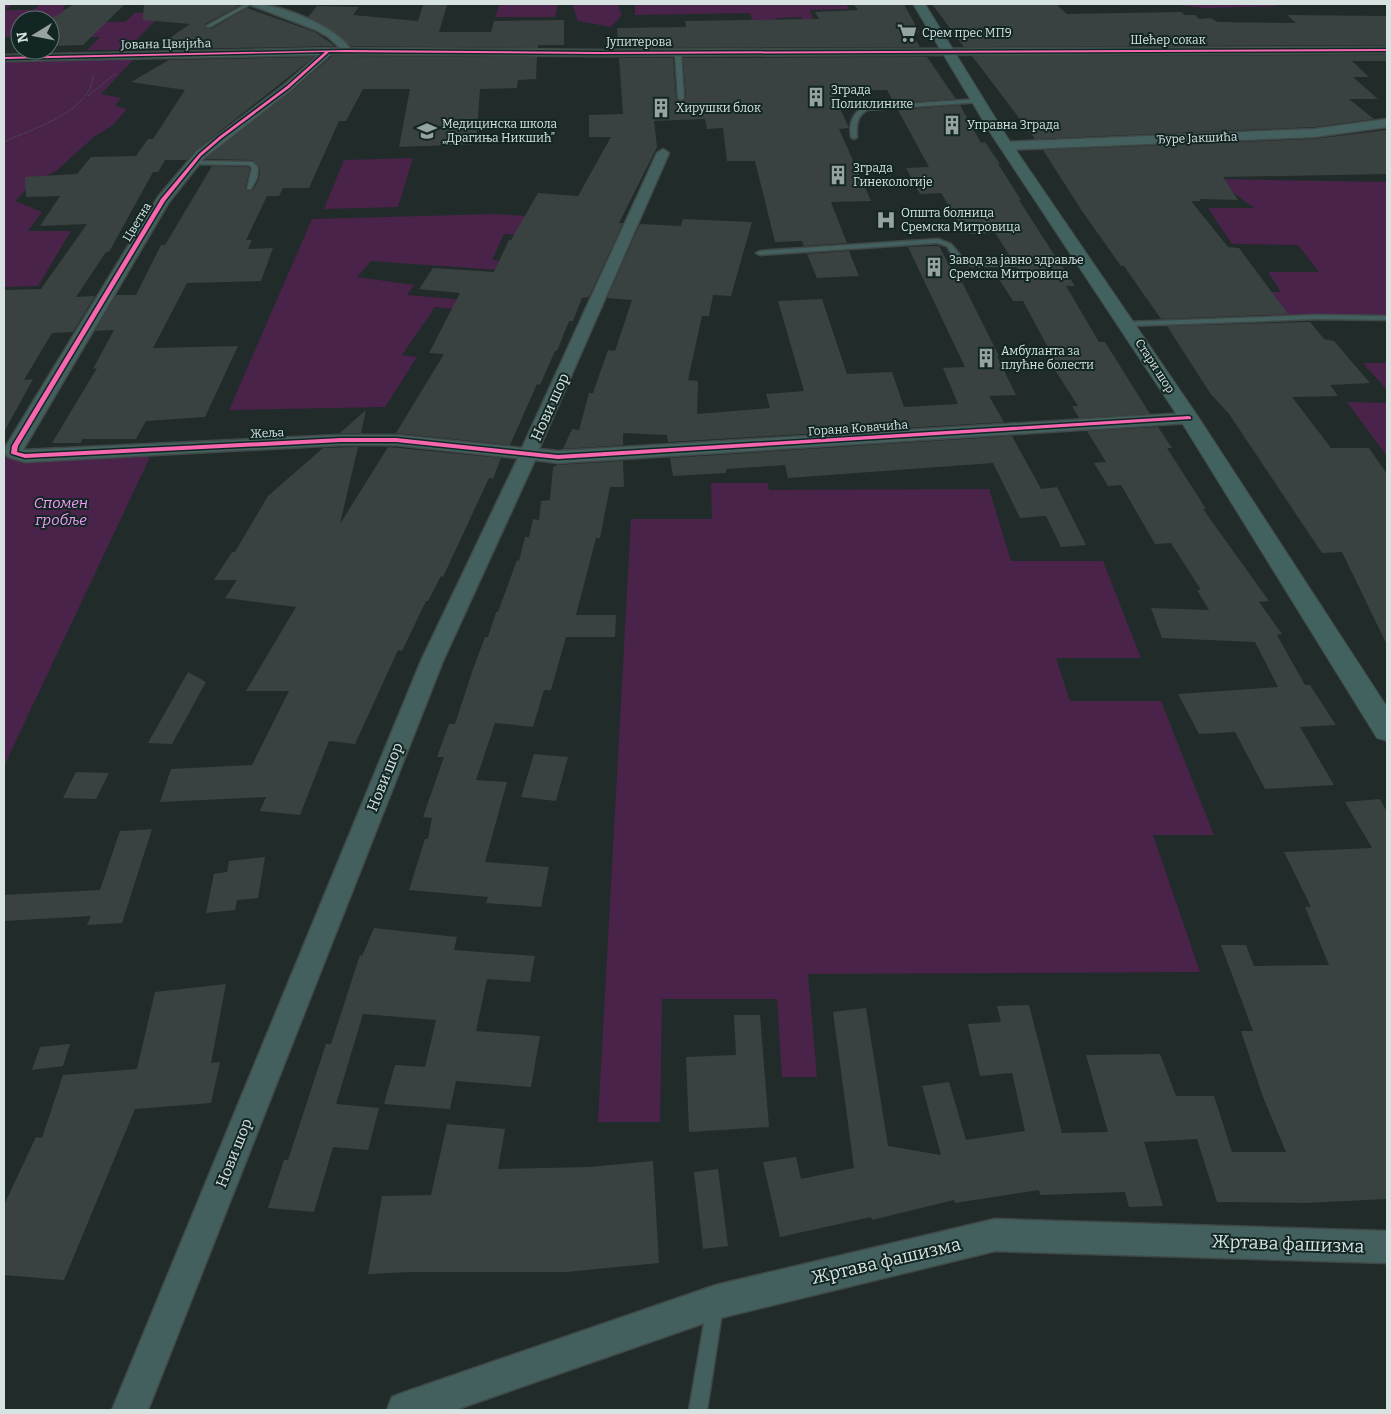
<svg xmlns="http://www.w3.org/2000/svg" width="1391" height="1414" font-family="Bitter,serif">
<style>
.green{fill:#4a234b}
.building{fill:#3a4241}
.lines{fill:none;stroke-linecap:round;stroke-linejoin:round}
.lane-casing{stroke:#3f4846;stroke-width:3}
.street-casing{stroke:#3f4846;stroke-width:3}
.secondary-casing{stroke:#3f4846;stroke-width:2}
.path{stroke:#475b5a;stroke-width:1;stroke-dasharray:1 1;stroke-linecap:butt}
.lane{fill:#43605e;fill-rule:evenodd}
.street{fill:#43605e;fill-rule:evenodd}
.secondary{fill:#42625f;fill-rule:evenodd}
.cycleway-casing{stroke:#122624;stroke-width:3}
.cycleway{fill:#f766af;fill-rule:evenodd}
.labels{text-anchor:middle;stroke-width:4;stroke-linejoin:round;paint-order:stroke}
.far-poi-label{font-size:12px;fill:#d7e3e1;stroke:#122624;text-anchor:start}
.far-street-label{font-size:12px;fill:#d7e3e1;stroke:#122624}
.street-label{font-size:15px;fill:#d7e3e1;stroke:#122624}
.park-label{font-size:15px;font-style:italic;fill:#f499f4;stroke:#122624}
.near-street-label{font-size:18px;fill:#d7e3e1;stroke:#122624}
</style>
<rect width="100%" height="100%" fill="#212b2a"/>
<g class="green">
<path d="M4 4H13L5 10H33L41 4H66L62 9H87L98 22H125L135 13H163L126 50H87L100 37H50V20H20V37H4Z"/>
<path d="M500 4H558L555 17H495Z"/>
<path d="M572 4H617L622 15 611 27 578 21Z"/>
<path d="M635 4H846L849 9 810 10 814 22H803L801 17 775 18 776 23H753L750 13 635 15Z"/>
<path d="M1169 4H1275L1277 6 1206 8Z"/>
<path d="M134 59 101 94 121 98 115 106 127 109 113 125 95 136 57 170 30 185 15 201 42 212 28 231H71L38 286 4 287V61Z"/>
<path d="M413 158 398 207 324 209 344 160Z"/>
<path d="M1215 179 1387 182V316L1266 315 1252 292H1281L1268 272H1319L1298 245 1232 244 1208 208H1254Z"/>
<path d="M495 214 543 217 532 235 504 234 492 260 532 264 528 272 371 261 357 277 414 285 407 295 487 302 482 311 435 307 402 355 417 357 385 407 229 410 312 219Z"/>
<path d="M1363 363H1387V390Z"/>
<path d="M1347 402 1387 403V456Z"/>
<path d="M4 451 150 457 4 766Z"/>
<path d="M711 483H768L769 490 989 489 1011 561H1103L1141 658H1056L1070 701H1161L1214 835H1153L1200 972 808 974 817 1077H782L777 999H662L660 1122H598L631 519H712Z"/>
</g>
<g class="building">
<path d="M74 4H125L83 45 50 46V20Z"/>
<path d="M144 4H230L239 6 205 24 204 27 211 29 247 8 315 32 335 46 186 49 193 45 164 42 190 24 143 20Z"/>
<path d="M904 4 919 32 913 36 920 47 618 48 617 28 686 27 685 21 819 19 815 12 858 10 854 5Z"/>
<path d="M932 4H1056L1067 14 1181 12 1185 15H1195L1199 19 1210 18 1218 22 1296 23 1287 15 1387 16V45L964 47Z"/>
<path d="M423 5H447L439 32H491L494 21 564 20V45H538V48L351 46 332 30 308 17 317 6 359 7 353 15 418 21Z"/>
<path d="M1387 55V61H1352L1369 77H1353L1378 99H1349L1374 119 1314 127 1035 139 972 56Z"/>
<path d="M332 56 537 57 536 79 518 80 517 88 480 89 476 144 399 147 410 89H363L346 121H339L309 188H283L279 196H267L246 240H252L248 249 273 248 261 281 187 283 153 348 238 346 205 417 146 421 136 439H82L81 443H52L97 368 93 369 114 330 95 331 116 295H136L161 245H165L212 166 248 167 250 169 245 189 247 191 253 190 259 179 260 168 253 160 205 159 293 90Z"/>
<path d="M314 57 195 151 187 160H165L158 172H153L109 252H106L76 297 95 296 73 332 52 333 24 380 33 379 4 432V290L41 289 87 224 40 226 60 196 26 197 25 177 77 174 91 157 136 156 148 139H153L185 90 131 82 169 60Z"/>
<path d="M927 57 956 99 894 103 887 90 832 91 849 128 839 129 871 201 831 202 847 243 804 246 802 241 775 242 755 161H727L723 128 707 129 705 119 654 121 657 147 619 223H623L589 297 582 298 573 321H569L557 351H555L540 385 537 384 510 445 396 433 444 354 429 353 460 293 419 289 433 268 494 272 509 240H511L538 193 578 196 611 137H589V115L623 114 619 58H673L676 98 682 102 686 98 683 58Z"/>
<path d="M960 105 981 143 985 142 1000 164H998L1021 200H1019L1057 259H1012L995 233 971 234 968 230 965 232 941 193 920 194 906 168 929 167 898 110Z"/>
<path d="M1387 130V174L1223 177 1238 200 1199 199 1201 201H1191L1228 247 1239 248 1288 314 1161 319 1124 266H1121L1082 211 1043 150 1314 139Z"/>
<path d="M683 219 752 222 731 296 713 295 709 316H702L688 380 698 381 697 414 770 408 766 394 804 391 778 301 822 299 847 374 892 372 904 407 958 404 943 368 965 367 908 247 939 246 956 278H960L999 356H997L1016 395 989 396 1004 422 668 442 667 435 623 433V445L563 449 572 429 579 430 589 393H593L608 350 615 351 632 300 607 298 640 224 681 226Z"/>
<path d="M849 251 859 276 817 278 807 254Z"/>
<path d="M1062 266 1075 286H1066L1099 342H1105L1150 414 1079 418 1072 406H1078L1055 370H1060L1023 301H1013L997 276 1021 275 1017 267Z"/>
<path d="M1310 322 1324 339 1334 341 1370 383 1330 385 1338 396 1292 397 1331 448H1369L1387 474V645L1342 552 1322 553 1229 414 1210 393 1167 326Z"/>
<path d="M366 410 361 433H340Z"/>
<path d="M1158 427 1172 448H1167L1206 509H1203L1269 601 1259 602 1282 634 1277 635 1305 685H1310L1336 725 1300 727 1334 785 1265 789 1235 732 1199 734 1178 694 1278 687 1255 642 1162 638 1151 608 1209 610 1197 590H1201L1171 543 1155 544 1121 485 1108 486 1094 463 1106 462 1087 431Z"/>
<path d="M1012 436 1041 489 1057 487 1086 545 1061 547 1046 516 1020 518 993 463 788 478 785 465 726 469V473L673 476 670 458Z"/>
<path d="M358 447 340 524 388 447 501 458 493 479 489 478 443 577 441 576 428 601H426L402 651 398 650 355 744 329 741 300 815 260 811 266 797 160 802 171 769 252 765 289 691H246L296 607 225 598 237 580H214L232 552H235L268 496 323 448Z"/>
<path d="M623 461 624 487H610L600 538H596L576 615H616L615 637H566L551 690H544L533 727 495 723 476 780 507 782 485 862 549 867 541 907 486 903 488 897 409 890 425 839H428L432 818 423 817 444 757H437L449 724H455L473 669 485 637H488L496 612H498L517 560 519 561 525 537H529L533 519 539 520 541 501 550 500 553 467 557 465Z"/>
<path d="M188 672 206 682 172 744 148 743Z"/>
<path d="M534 754 568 757 556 801 521 797Z"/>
<path d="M76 772 109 773 96 799 63 798Z"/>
<path d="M1380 799 1387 812V1199L1306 1203 1217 1202 1197 1139 1144 1142 1163 1206 1129 1207 1125 1192 1040 1195 1039 1190 955 1203 954 1200 872 1220 871 1217 780 1237 763 1162 796 1157 801 1179 854 1168 833 1012 866 1008 888 1146 941 1155 922 1086 949 1082 966 1140 1025 1131 1012 1073 980 1076 968 1024 1001 1022 997 1006 1029 1005 1062 1133 1108 1132 1086 1055 1160 1054 1176 1096H1214L1232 1152H1286L1263 1097 1241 1031H1253L1221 945H1246L1254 966 1329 965 1305 907H1311L1284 852 1372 848 1345 802Z"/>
<path d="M152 829 122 923 87 925 91 916 4 921V895L100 890 120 831Z"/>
<path d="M265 857 258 898 237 900 235 910 206 913 214 874 227 872 229 861Z"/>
<path d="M374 928 457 937 454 950 535 956 530 982 487 979 476 1031 540 1036 531 1087 456 1081 450 1109 384 1104 395 1065 425 1067 436 1020 363 1014 336 1104 379 1108 368 1150 333 1147 314 1212 268 1208 284 1160H288L326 1044H331L360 955 362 956Z"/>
<path d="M226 984 211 1063 220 1062 211 1103 135 1109 64 1280 4 1275V1205L36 1137 42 1138 63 1075 137 1069 155 992Z"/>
<path d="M734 1015H760L769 1127 689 1132 686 1057 736 1055Z"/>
<path d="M70 1044 63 1066 32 1070 40 1047Z"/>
<path d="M447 1124 505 1129 498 1169 590 1167 653 1161 659 1263 566 1272H413L368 1274 382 1196 431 1195Z"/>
<path d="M718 1169 728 1246 703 1249 694 1172Z"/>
</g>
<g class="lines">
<defs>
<g id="lane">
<path d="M246 4H251L210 27 206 26Z"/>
<path d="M678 51 681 53 684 98 681 100 678 98 675 53Z"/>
<path d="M978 99 980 102 867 110C857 116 856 125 857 137L854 139 851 137C849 124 852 113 864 107Z"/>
<path d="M194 161 253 162 258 168 257 178 251 189H247L252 168 249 165 192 164 191 163Z"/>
<path d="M938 239 951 244 961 256 974 262 1084 260 1088 262 1084 264 973 266 955 260 947 246 937 243 760 255 756 253 760 251Z"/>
<path d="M1316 315 1387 316V320L1316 319 1127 326 1123 324 1127 322Z"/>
<path d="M715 1298 721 1300 723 1306 707 1410H689L707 1306 709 1300Z"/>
</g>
<g id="street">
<path d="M248 4C276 2 334 25 350 48L598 50 1387 47V53L598 56 331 54 292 89 204 158 169 202 23 450 341 435H396L522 448 657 153 663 149 669 153 539 449 558 451 1189 413 1195 414 1198 418 1195 422 1189 423 558 463 535 460 443 661 148 1410H112L421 661 518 458 396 445H341L25 462 8 457 5 453 6 446 158 197 196 152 284 85 319 55 4 61V55L340 48 328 37 316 30Z"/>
<path d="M1387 119V127L1314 137 1006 150 1000 146 1006 142 1314 129Z"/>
<path d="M995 1219 1387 1231V1263L995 1251 716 1319 455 1410H387L392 1397 405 1392 716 1285Z"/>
</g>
<path id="secondary" d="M913 4H925L1007 137 1199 418 1387 707V741L1377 738 1179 418 993 137Z"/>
</defs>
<use href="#lane" class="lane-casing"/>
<use href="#street" class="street-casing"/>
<use href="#secondary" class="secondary-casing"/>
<g class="path">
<path d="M88 96 116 73"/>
<path d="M4 142C31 129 94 111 93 74"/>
</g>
<use href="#lane" class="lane"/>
<use href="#street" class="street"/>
<use href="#secondary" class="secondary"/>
<defs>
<path id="cycleway" d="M1387 49V51L598 54 329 52 289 88 222 138 201 156 165 201 18 446 17 452 25 454 341 438H396L558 455 1189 416 1191 417V419L558 459 396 442H341L25 458 12 454 11 453 12 446 161 199 199 154 220 136 287 86 325 52 4 59V57L347 50 598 52Z"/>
</defs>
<use href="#cycleway" class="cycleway-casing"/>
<use href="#cycleway" class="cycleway"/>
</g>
<defs>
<symbol id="supermarket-bare" viewBox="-9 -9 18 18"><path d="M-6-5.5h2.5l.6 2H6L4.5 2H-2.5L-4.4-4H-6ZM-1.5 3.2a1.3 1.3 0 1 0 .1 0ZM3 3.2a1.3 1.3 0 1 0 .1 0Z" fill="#97a3a1" stroke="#122624" stroke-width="2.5" paint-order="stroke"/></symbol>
<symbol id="building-bare" viewBox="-9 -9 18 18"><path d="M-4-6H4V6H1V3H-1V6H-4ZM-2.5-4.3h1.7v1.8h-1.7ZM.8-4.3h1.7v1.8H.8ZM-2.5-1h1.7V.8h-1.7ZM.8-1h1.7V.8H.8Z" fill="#97a3a1" stroke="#122624" stroke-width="2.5" paint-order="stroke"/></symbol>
<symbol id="school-bare" viewBox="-9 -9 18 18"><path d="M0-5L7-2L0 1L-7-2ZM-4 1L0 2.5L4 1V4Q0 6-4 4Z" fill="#97a3a1" stroke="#122624" stroke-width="2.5" paint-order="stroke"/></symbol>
<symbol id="hospital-bare" viewBox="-9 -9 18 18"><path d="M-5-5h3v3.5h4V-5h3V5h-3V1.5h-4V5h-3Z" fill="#97a3a1" stroke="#122624" stroke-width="2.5" paint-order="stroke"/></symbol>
</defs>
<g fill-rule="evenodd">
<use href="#supermarket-bare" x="893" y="19" width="28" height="28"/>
<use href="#building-bare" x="802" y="83" width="28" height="28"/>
<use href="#building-bare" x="647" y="94" width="28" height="28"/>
<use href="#building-bare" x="938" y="111" width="28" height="28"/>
<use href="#school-bare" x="413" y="117" width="28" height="28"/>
<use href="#building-bare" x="824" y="161" width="28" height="28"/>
<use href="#hospital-bare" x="872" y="206" width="28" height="28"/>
<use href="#building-bare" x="920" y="253" width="28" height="28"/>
<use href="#building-bare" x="972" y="344" width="28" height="28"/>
</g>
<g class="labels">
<g class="far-poi-label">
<text x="922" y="37">Срем прес МП9</text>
<text x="831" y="94">Зграда<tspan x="831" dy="14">Поликлинике</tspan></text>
<text x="676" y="112">Хирушки блок</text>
<text x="442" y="128">Медицинска школа<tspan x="442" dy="14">„Драгиња Никшић”</tspan></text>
<text x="967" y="129">Управна Зграда</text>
<text x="853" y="172">Зграда<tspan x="853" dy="14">Гинекологије</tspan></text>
<text x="901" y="217">Општа болница<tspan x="901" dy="14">Сремска Митровица</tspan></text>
<text x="949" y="264">Завод за јавно здравље<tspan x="949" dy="14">Сремска Митровица</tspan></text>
<text x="1001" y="355">Амбуланта за<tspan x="1001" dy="14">плућне болести</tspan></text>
</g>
<g class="far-street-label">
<text x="1168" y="44">Шећер сокак</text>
<text x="639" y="46">Јупитерова</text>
<text transform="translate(166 44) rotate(-1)" y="4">Јована Цвијића</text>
<text transform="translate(1197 138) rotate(-2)" y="4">Ђуре Јакшића</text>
<text transform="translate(137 222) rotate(-59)" y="4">Цветна</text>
<text transform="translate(1155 366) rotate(57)" y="4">Стари шор</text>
<text transform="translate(858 428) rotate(-4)" y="4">Горана Ковачића</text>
<text transform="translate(267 433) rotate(-3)" y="4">Жеља</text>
</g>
<g class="street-label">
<text transform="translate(550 407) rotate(-66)" y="5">Нови шор</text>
<text transform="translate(385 777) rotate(-68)" y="5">Нови шор</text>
<text transform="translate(234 1153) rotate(-68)" y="5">Нови шор</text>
</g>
<g class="park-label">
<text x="61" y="508">Спомен<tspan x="61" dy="17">гробље</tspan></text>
</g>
<g class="near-street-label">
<text transform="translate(1288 1244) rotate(2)" y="6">Жртава фашизма</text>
<text transform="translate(886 1261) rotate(-13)" y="6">Жртава фашизма</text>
</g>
</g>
<rect width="1391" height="1414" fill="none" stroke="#d7e3e1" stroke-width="10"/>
<g transform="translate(35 35) rotate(260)"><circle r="24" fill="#122624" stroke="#617270"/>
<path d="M0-4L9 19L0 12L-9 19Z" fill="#97a3a1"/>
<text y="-8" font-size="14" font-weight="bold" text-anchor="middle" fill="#d7e3e1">N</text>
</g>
</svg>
